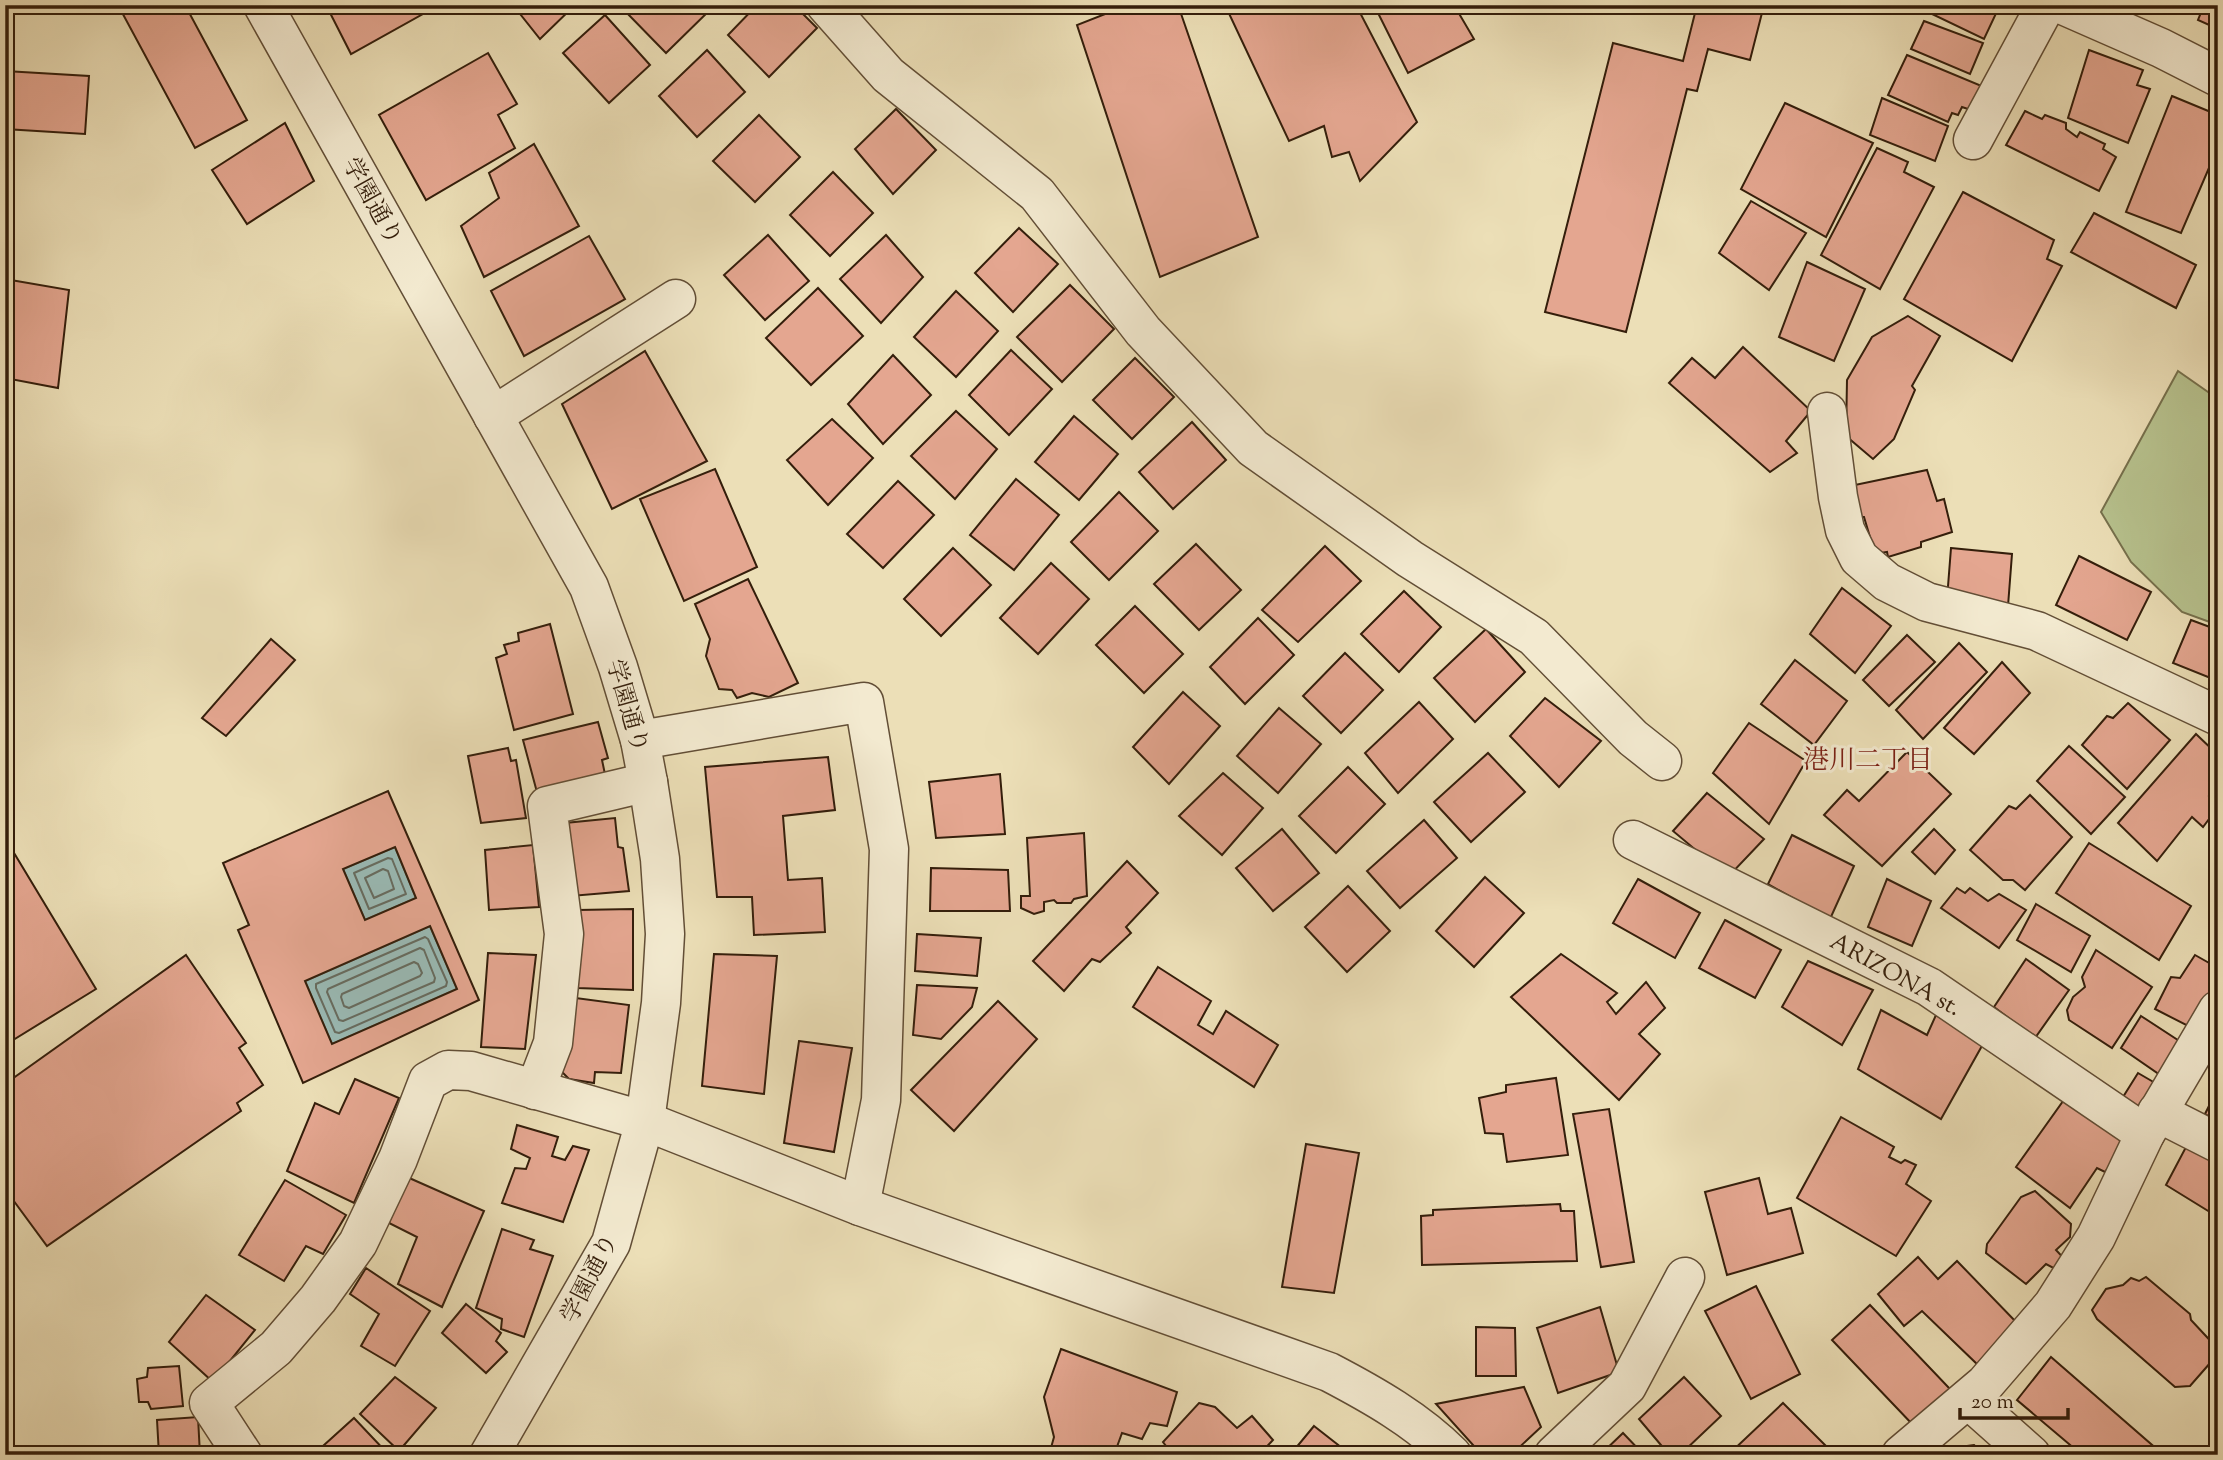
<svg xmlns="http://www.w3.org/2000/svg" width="2223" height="1460" font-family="'Sorts Mill Goudy','Noto Serif JP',serif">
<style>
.green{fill:#b7c28e;stroke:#76704c;stroke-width:2}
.water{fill:#9abbb6;stroke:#717c72;stroke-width:2}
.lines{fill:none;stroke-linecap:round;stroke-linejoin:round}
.shore{stroke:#676c60;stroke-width:2}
.building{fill:#e4a690;stroke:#341e0b;stroke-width:2;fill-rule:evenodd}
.minor-casing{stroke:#624e36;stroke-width:41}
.minor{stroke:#f3ead0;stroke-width:38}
.labels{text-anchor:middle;stroke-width:6;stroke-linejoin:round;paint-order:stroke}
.street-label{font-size:24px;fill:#341e0b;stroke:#f3ead0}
.neighbourhood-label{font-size:26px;fill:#7a1f14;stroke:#f3ead0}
</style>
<rect width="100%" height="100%" fill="#ecdfb7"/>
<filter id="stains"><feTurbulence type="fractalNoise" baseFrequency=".00286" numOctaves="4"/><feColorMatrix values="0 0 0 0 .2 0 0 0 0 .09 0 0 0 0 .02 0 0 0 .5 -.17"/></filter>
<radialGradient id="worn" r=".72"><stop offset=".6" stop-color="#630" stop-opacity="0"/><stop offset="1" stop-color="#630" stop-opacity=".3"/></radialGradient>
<path class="green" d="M2178 371 2218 399V625L2182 612 2131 562 2101 512Z"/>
<g class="water">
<path d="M395 847 416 898 365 920 343 869Z"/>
<path d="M430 926 457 989 332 1044 305 981Z"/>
</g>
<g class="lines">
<g class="shore">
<path d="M388 858 392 859 406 894 369 909 354 873Z"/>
<path d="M383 869 388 871 394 889 374 898 365 878Z"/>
<path d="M425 937 428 939 447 982 446 986 339 1033 335 1032 316 988V984Z"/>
<path d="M420 948 424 950 435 978 434 982 343 1021 339 1020 327 992 328 989Z"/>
<path d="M414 962 418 964 422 973 420 976 349 1008 344 1006 341 997 342 994Z"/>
</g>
</g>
<g class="building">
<path d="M118 5H185L247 120 195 148Z"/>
<path d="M326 5H439L351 54Z"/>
<path d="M513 5H575L540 39Z"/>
<path d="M625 5H715L666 53 622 8Z"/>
<path d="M757 5H794L817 28 769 77 728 35Z"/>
<path d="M1128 5H1178L1258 237 1160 277 1077 25Z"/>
<path d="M1225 5H1356L1417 122 1360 181 1349 152 1332 157 1324 126 1289 141Z"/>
<path d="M1374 5H1454L1474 39 1408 73Z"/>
<path d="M1697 5H1764L1750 60 1708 49 1697 91 1687 89 1626 332 1545 312 1613 43 1683 61Z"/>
<path d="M1936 5H2000L1984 39 1932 14Z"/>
<path d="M2094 5H2149L2147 12 2129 8 2123 18Z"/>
<path d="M2204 5H2218V29L2198 20Z"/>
<path d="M605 15 650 65 609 103 563 53Z"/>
<path d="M1924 21 1983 43 1970 74 1911 49Z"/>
<path d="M707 50 745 92 697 137 659 96Z"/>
<path d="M2089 50 2143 70 2137 85 2150 89 2128 143 2068 118Z"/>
<path d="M488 53 517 104 498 115 515 148 426 200 379 115Z"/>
<path d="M1907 55 1984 87 1974 111 1962 107 1958 115 1952 113 1948 122 1888 95Z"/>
<path d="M5 71 89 76 85 134 5 129Z"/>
<path d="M2172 96 2218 115V147L2181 233 2126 212Z"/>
<path d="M1882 98 1948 126 1935 161 1870 135Z"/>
<path d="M1785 103 1873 143 1826 237 1741 189Z"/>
<path d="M896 109 936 150 893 194 855 149Z"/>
<path d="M2025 111 2042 119 2045 115 2066 123V129L2077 137 2080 132 2105 144 2103 149 2116 157 2099 191 2006 145Z"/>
<path d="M759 115 800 157 755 202 713 161Z"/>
<path d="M285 123 314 181 247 224 212 170Z"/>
<path d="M534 144 579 226 484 277 461 226 499 198 489 173Z"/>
<path d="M1877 148 1908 162 1904 172 1934 187 1880 289 1821 255Z"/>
<path d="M833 172 873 213 830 256 790 215Z"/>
<path d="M1963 192 2054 240 2047 259 2062 266 2012 361 1904 299Z"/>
<path d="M1751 201 1806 233 1769 290 1719 253Z"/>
<path d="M2094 213 2196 265 2176 308 2071 252Z"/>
<path d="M1019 228 1058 264 1013 312 975 273Z"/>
<path d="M768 235 809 281 765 320 724 275Z"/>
<path d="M886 235 923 277 881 323 840 279Z"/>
<path d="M589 236 625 299 524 356 491 291Z"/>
<path d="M1807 262 1865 289 1834 361 1779 337Z"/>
<path d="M5 279 69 290 58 388 5 378Z"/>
<path d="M1070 285 1114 329 1062 382 1017 337Z"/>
<path d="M818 288 863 336 811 385 766 338Z"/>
<path d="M956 291 998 331 956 377 914 337Z"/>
<path d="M1908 316 1940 336 1912 386 1915 390 1894 439 1873 459 1846 436 1847 380 1872 337Z"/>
<path d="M1743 347 1811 411 1786 441 1797 453 1770 472 1669 383 1692 358 1715 378Z"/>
<path d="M1011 350 1052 389 1009 435 969 395Z"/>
<path d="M645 351 707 461 612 509 562 404Z"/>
<path d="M893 355 931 395 883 444 848 404Z"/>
<path d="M1135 358 1174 397 1132 439 1093 400Z"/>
<path d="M956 411 997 449 955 499 911 456Z"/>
<path d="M1074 416 1118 454 1079 500 1035 462Z"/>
<path d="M832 419 873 458 828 505 787 460Z"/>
<path d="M1192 422 1226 460 1173 509 1139 472Z"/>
<path d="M715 469 757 567 684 601 640 499Z"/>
<path d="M1927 470 1937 501 1944 499 1952 532 1921 542V547L1888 557 1887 552 1875 554 1864 517H1855L1850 486Z"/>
<path d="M1016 479 1059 515 1014 570 970 535Z"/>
<path d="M898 481 934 515 883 568 847 534Z"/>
<path d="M1119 492 1158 531 1109 580 1071 542Z"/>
<path d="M1196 544 1241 590 1199 630 1154 584Z"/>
<path d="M1325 546 1361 581 1298 642 1262 610Z"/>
<path d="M953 548 991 585 941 636 904 599Z"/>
<path d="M1951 548 2012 554 2008 606 1947 599Z"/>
<path d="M2079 556 2151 592 2127 640 2056 605Z"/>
<path d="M1051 563 1089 599 1038 654 1000 618Z"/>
<path d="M748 579 798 683 769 697 752 693 737 698 732 690 719 689 706 656 710 639 695 604Z"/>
<path d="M1842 588 1891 626 1855 673 1810 634Z"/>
<path d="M1404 591 1441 627 1399 672 1361 634Z"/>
<path d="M1135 606 1183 654 1144 693 1096 645Z"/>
<path d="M1258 618 1294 655 1245 704 1210 667Z"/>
<path d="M2191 620 2218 630V681L2173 663Z"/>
<path d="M550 624 573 714 514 730 496 658 507 654 504 645 519 641 518 633Z"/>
<path d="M1486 629 1525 672 1475 722 1434 678Z"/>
<path d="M1907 635 1935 662 1889 706 1863 680Z"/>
<path d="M271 639 295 660 226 736 202 718Z"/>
<path d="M1959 643 1987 672 1923 739 1896 710Z"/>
<path d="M1345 653 1383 690 1341 733 1303 696Z"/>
<path d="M1795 660 1847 701 1814 745 1761 704Z"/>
<path d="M2002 662 2030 693 1974 754 1944 728Z"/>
<path d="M1183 692 1220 726 1169 784 1133 747Z"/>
<path d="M1545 698 1601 741 1559 787 1510 736Z"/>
<path d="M1419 702 1453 739 1398 793 1365 753Z"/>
<path d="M2128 703 2170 740 2127 789 2082 745 2107 716 2113 718Z"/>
<path d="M1279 708 1321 744 1278 793 1237 756Z"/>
<path d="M598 722 608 758 602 760 606 779 538 796 523 740Z"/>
<path d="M1749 723 1806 761 1769 824 1713 773Z"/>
<path d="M2196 734 2218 755V786L2209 796 2218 807 2203 827 2192 817 2157 861 2118 823Z"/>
<path d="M2069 746 2125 797 2091 834 2037 781Z"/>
<path d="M508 748 511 761 516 760 526 818 481 823 468 756Z"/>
<path d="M1907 752 1951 794 1882 866 1824 815 1847 790 1859 801Z"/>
<path d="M1488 753 1525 792 1471 842 1434 802Z"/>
<path d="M828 757 835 810 783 816 788 880 822 878 825 932 754 935 752 897H717L705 767Z"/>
<path d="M1348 767 1385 804 1336 853 1299 816Z"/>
<path d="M1223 773 1263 808 1222 855 1179 816Z"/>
<path d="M1000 774 1005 834 936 838 929 782Z"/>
<path d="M388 791 479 1000 303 1083 238 930 249 925 223 863ZM395 847 416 898 365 920 343 869ZM430 926 457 989 332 1044 305 981Z"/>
<path d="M1707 793 1764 839 1728 877 1673 831Z"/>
<path d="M2030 795 2072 837 2025 890 2013 880H2003L1970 850 2009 806 2016 809Z"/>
<path d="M615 818 618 847 623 848 629 891 571 896 565 823Z"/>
<path d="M1424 820 1457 858 1400 908 1367 871Z"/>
<path d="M1282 829 1319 873 1273 911 1236 868Z"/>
<path d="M1934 829 1955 850 1935 874 1912 852Z"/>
<path d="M1084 833 1087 896 1074 899 1071 903H1057L1054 900 1044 902V911L1034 914 1021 908V896H1030L1027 838Z"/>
<path d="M1792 835 1854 866 1830 919 1768 884Z"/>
<path d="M5 838 96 989 5 1045Z"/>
<path d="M2089 843 2191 906 2159 960 2056 893Z"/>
<path d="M533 845 539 907 489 910 485 850Z"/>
<path d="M1127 861 1158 893 1126 927 1131 933 1100 962 1092 959 1064 991 1033 961Z"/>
<path d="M931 868 1008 870 1010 911H930Z"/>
<path d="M1485 877 1524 913 1474 967 1436 931Z"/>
<path d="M1638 879 1700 913 1675 958 1613 923Z"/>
<path d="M1887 879 1931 901 1912 946 1868 927Z"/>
<path d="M1348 886 1390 931 1347 972 1305 927Z"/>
<path d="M1957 888 1965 893 1970 888 1988 901 1999 894 2026 910 1999 948 1941 908Z"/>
<path d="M2036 904 2090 936 2071 972 2017 940Z"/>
<path d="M633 909V990L577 988 578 910Z"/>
<path d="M1725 920 1781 950 1755 998 1699 968Z"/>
<path d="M917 934 981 938 977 976 915 971Z"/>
<path d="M2096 950 2152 987 2112 1048 2069 1020 2067 1010 2073 997 2085 987 2082 977Z"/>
<path d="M488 953 536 955 525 1049 481 1047Z"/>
<path d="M714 954 777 956 764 1094 702 1086Z"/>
<path d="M1561 954 1617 993 1607 1002 1616 1014 1646 982 1665 1008 1639 1034 1660 1054 1619 1100 1511 997Z"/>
<path d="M186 955 246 1043 239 1048 263 1085 237 1103 241 1111 47 1246 5 1189V1084Z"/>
<path d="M2195 955 2218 968V991L2196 1030 2155 1009 2171 977 2180 978Z"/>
<path d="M2026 959 2069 990 2035 1038 1994 1007Z"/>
<path d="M1808 961 1873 990 1842 1045 1782 1007Z"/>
<path d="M1158 967 1211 1001 1198 1025 1213 1034 1226 1011 1278 1045 1254 1087 1133 1007Z"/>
<path d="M917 985 977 988 972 1007 941 1039 913 1035Z"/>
<path d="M568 997 629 1005 621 1073 595 1072 594 1083 569 1079 561 1071Z"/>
<path d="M998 1001 1037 1039 954 1131 911 1090Z"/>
<path d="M1881 1010 1927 1035 1936 1015 1983 1044 1941 1119 1858 1069Z"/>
<path d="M2141 1016 2187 1046 2166 1079 2121 1048Z"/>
<path d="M799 1041 852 1048 834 1152 784 1143Z"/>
<path d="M2138 1073 2162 1087 2144 1113 2123 1097Z"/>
<path d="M1556 1078 1568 1155 1507 1162 1503 1134 1485 1133 1479 1098 1506 1092V1085Z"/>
<path d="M355 1079 399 1098 354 1203 287 1171 315 1103 339 1114Z"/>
<path d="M2218 1088V1122L2205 1114Z"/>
<path d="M2066 1097 2129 1143 2105 1172 2097 1168 2070 1208 2016 1167Z"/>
<path d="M1609 1109 1634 1262 1601 1267 1573 1114Z"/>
<path d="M1841 1117 1894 1147 1889 1157 1901 1163 1905 1160 1916 1165 1906 1184 1931 1201 1896 1256 1797 1198Z"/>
<path d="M517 1125 558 1137 552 1156 565 1160 573 1146 589 1150 563 1222 502 1203 515 1168 526 1169 530 1158 511 1149Z"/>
<path d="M1306 1144 1359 1153 1334 1293 1282 1287Z"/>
<path d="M2186 1147 2218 1164V1217L2166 1185Z"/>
<path d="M407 1177 484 1211 442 1307 398 1284 417 1237 389 1223Z"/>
<path d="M1759 1178 1768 1214 1791 1208 1803 1253 1727 1275 1705 1192Z"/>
<path d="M285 1180 346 1215 323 1254 306 1246 284 1281 239 1255Z"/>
<path d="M2035 1191 2071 1224 2070 1237 2056 1250 2071 1266 2065 1274 2046 1264 2026 1284 1986 1253 1987 1244 2021 1197Z"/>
<path d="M1560 1204 1561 1211H1574L1577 1261 1422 1265 1421 1216 1433 1215V1210Z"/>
<path d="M502 1229 534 1240 530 1249 553 1256 524 1337 501 1329 502 1319 476 1308Z"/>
<path d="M1918 1257 1938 1279 1957 1261 2019 1325 1978 1365 1922 1311 1904 1326 1878 1294Z"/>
<path d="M366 1268 430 1311 395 1366 361 1346 379 1314 350 1294Z"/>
<path d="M2146 1277 2190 1314 2191 1320 2218 1349V1354L2190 1386 2175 1387 2097 1319 2092 1310 2106 1289 2123 1285 2131 1278 2139 1281Z"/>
<path d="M1756 1286 1800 1374 1751 1399 1705 1311Z"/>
<path d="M206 1295 255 1330 213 1382 169 1342Z"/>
<path d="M466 1304 501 1333 496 1341 507 1352 486 1373 442 1333Z"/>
<path d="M1870 1305 1950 1389 1914 1426 1832 1340Z"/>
<path d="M1600 1307 1619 1372 1558 1393 1537 1328Z"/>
<path d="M1476 1327 1515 1328 1516 1376H1476Z"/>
<path d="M1061 1349 1177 1392 1167 1426 1150 1423 1142 1439 1122 1433 1114 1455H1049L1054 1437 1044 1397Z"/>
<path d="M2051 1357 2159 1451 2156 1455H2082L2017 1400Z"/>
<path d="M179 1366 183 1406 151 1409 148 1402H139L137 1379 147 1377 148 1368Z"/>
<path d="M395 1377 436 1408 399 1451 360 1414Z"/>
<path d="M1684 1377 1721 1416 1683 1452 1676 1448 1666 1451 1639 1419Z"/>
<path d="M1524 1387 1541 1427 1511 1455H1482L1436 1404Z"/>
<path d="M1199 1403 1215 1407 1237 1428 1252 1416 1273 1440 1259 1455H1173L1163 1442Z"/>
<path d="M1783 1403 1835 1455H1728Z"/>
<path d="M198 1417 200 1455H159L157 1420Z"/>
<path d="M354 1418 389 1455H313Z"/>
<path d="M1314 1426 1351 1455H1290Z"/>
<path d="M1623 1433 1644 1455H1600Z"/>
<path d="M1974 1445 1985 1455H1956L1960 1447Z"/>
</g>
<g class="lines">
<defs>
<g id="minor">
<path d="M263 5 589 587 618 667 640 740 648 782 660 859 665 934 661 1003 645 1121 611 1243 489 1455"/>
<path d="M826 5 888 75 1037 194 1143 331 1253 448 1410 559 1534 637 1633 738 1662 761"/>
<path d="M2063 5 2161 48 2218 77"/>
<path d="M1973 140 2046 5"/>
<path d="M1827 412 1838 497 1845 530 1859 558 1887 582 1927 602 2037 631 2218 716"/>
<path d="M493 416 676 299"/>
<path d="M640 740 864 702 889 849 881 1100 860 1206"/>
<path d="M1633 840 1929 987 2145 1134"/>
<path d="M535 1090 553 1043 564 934 547 806 648 782"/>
<path d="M2157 1112 2218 1143"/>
<path d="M1968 1399 2031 1455"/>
<path d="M243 1455 209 1403 276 1348 318 1299 358 1243 398 1159 428 1081 448 1070 471 1071 645 1121 860 1206 1329 1372C1373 1395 1417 1420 1452 1455"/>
<path d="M1554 1455 1627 1386 1685 1277"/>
<path d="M1901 1455 1985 1384 2053 1305 2096 1237 2145 1134 2218 1010"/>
</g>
</defs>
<use href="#minor" class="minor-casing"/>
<use href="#minor" class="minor"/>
</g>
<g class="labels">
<g class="street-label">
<text transform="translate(373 201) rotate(61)" y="8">学園通り</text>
<text transform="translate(628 706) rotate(74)" y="8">学園通り</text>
<text transform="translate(1896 974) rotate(29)" y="8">ARIZONA st.</text>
<text transform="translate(589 1278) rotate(-63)" y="8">学園通り</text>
</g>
<g class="neighbourhood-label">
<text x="1868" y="768">港川二丁目</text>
</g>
</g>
<rect width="2223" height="1460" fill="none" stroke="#ecdfb7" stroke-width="28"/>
<rect x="7" y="7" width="2209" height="1446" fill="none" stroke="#341e0b" stroke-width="3.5"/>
<rect x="14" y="14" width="2195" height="1432" fill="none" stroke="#341e0b" stroke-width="2"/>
<path d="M1960 1408v10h108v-10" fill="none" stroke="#341e0b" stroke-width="3.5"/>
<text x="1971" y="1408" font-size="21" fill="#341e0b" stroke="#f3ead0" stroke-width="5" paint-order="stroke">20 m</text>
<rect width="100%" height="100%" filter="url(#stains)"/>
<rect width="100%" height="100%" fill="url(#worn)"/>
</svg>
